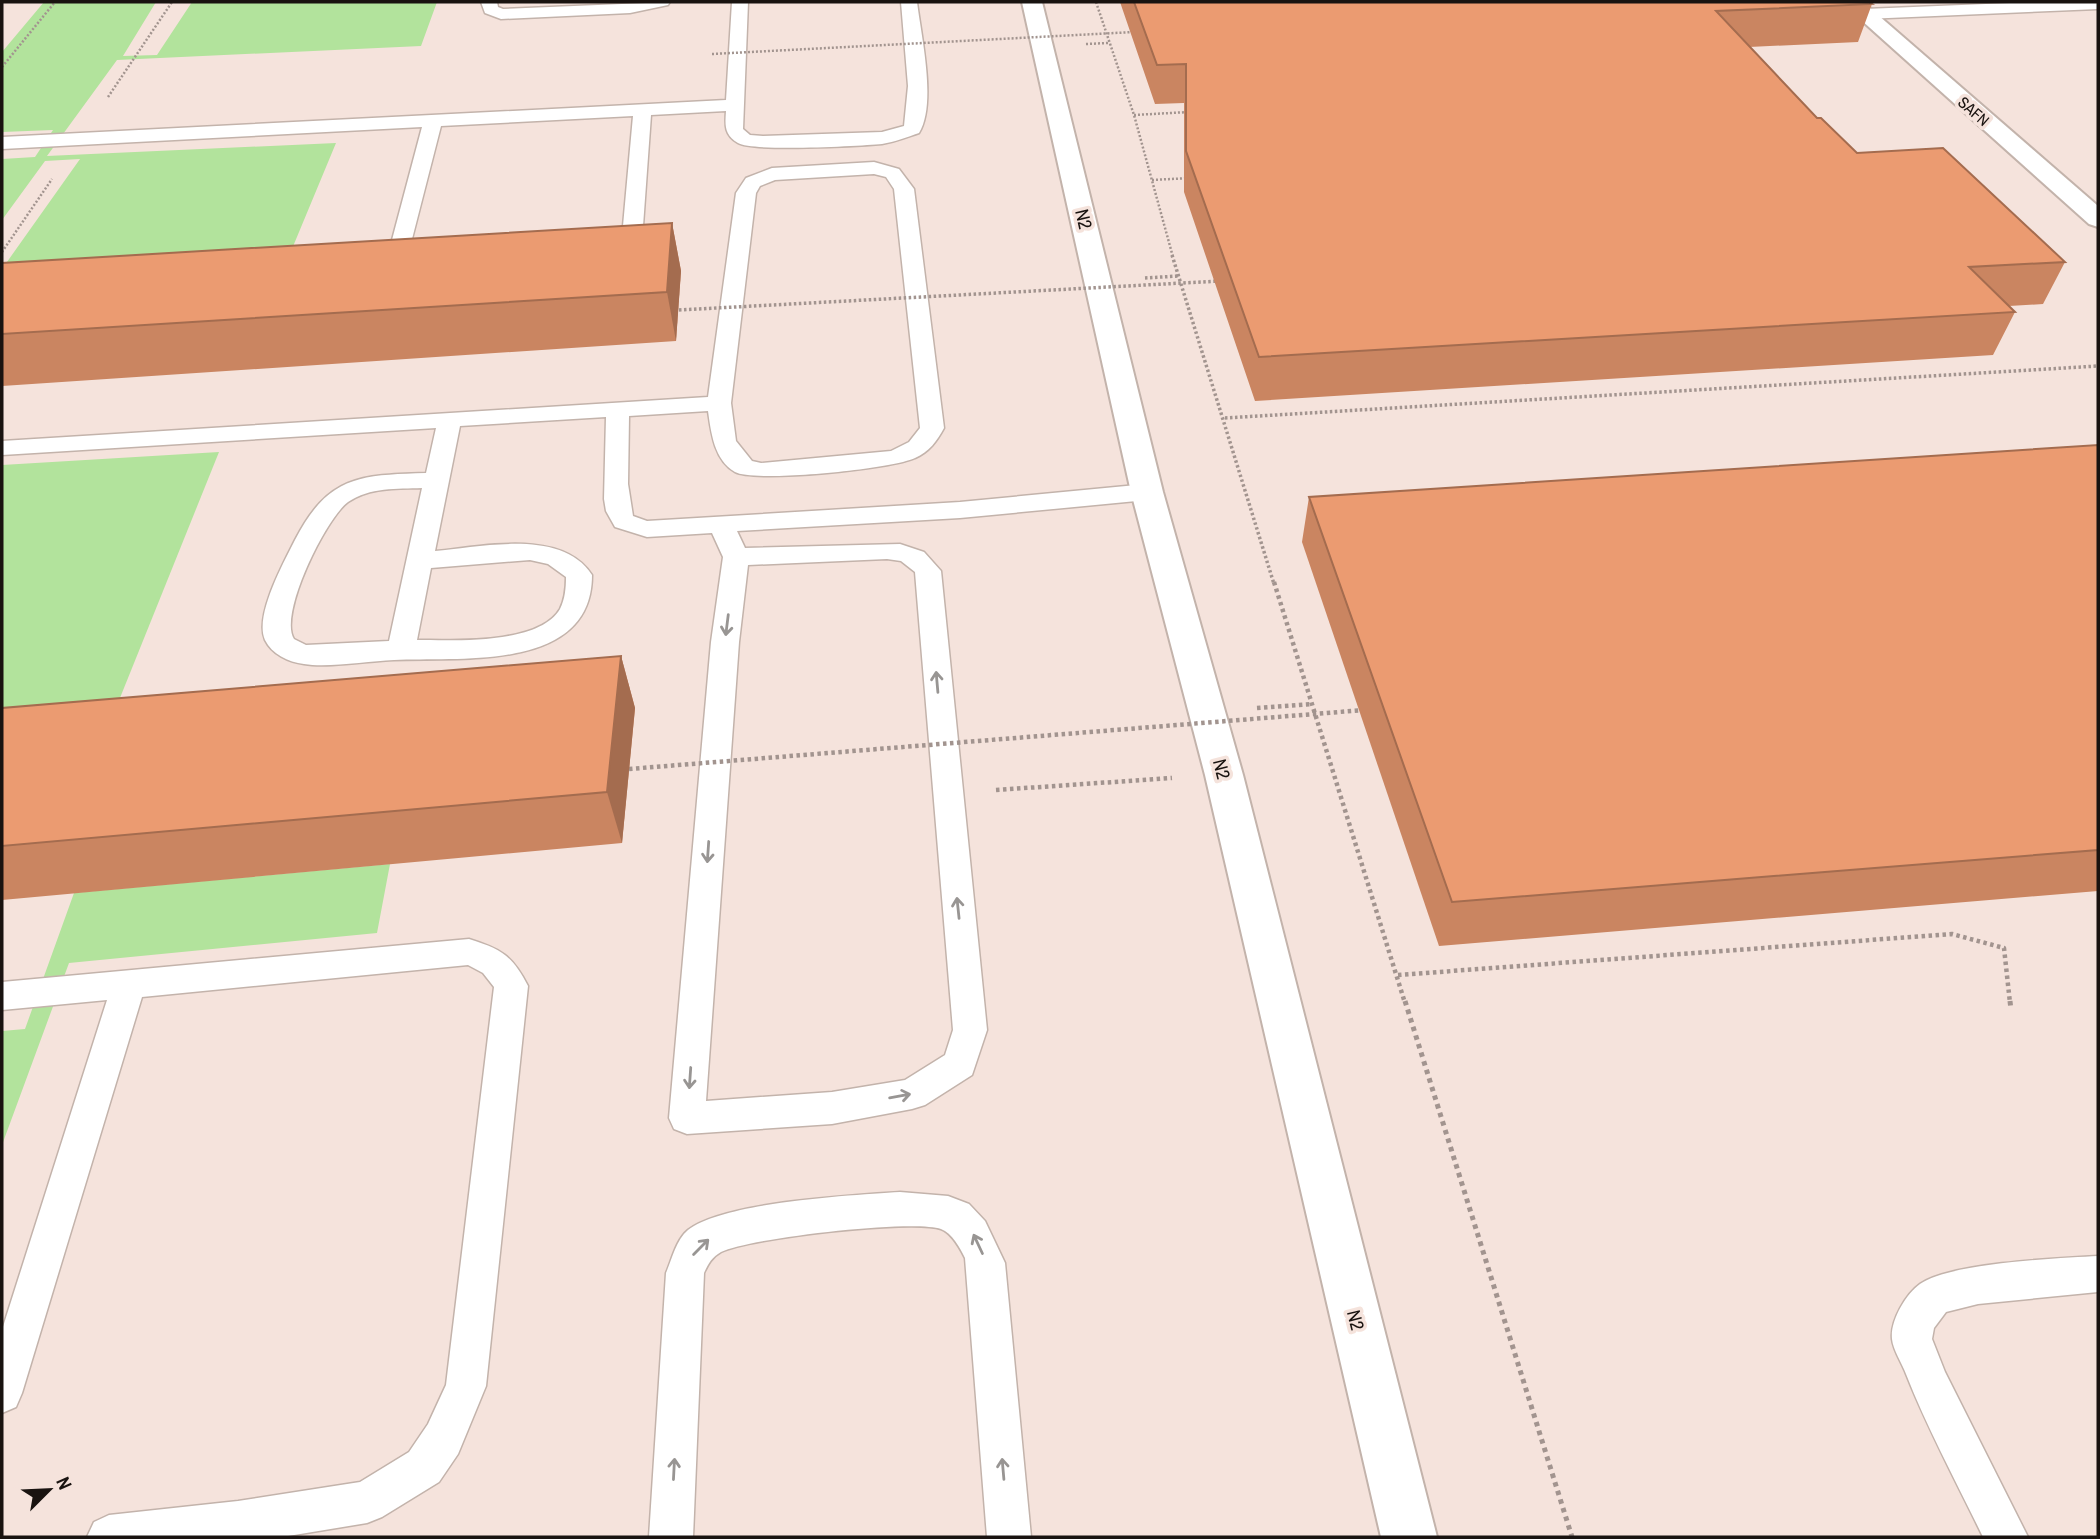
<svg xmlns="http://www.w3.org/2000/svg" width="2100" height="1539" font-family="'Archivo Narrow',sans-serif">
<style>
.green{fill:#b2e39c}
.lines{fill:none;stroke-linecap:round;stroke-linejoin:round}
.service-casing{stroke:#c3b3ab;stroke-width:3}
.tertiary-casing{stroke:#c3b3ab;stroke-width:4}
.secondary-casing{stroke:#c3b3ab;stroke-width:4}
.path-far3{stroke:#a2948f;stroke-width:2.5;stroke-dasharray:2 2;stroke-linecap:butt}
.path-far2{stroke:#a2948f;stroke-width:3.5;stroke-dasharray:2.5 2.5;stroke-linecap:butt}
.path-far1{stroke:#a2948f;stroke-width:4.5;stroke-dasharray:3.5 3.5;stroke-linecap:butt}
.path{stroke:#a2948f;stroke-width:5;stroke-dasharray:4.5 4.5;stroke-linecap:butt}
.service{fill:#fff;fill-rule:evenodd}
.tertiary{fill:#fff;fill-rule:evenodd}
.secondary{fill:#fff;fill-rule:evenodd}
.path-bridge-far2{stroke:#a2948f;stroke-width:2.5;stroke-dasharray:2 2;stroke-linecap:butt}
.path-bridge-far1{stroke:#a2948f;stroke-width:3.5;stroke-dasharray:2.5 2.5;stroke-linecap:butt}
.path-bridge{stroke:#a2948f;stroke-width:4.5;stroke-dasharray:3.5 3.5;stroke-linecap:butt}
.wall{fill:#ca8561}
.shaded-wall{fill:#a46c4f}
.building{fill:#eb9b71;stroke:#a46c4f;stroke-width:2}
.oneway{stroke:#989593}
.labels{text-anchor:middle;stroke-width:7;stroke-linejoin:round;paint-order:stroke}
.far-street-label{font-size:16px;fill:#191310;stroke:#f5e3dc}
.street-label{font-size:19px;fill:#191310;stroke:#f5e3dc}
</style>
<rect width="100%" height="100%" fill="#f5e3dc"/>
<g class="green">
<path d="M44 2H156L123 56 157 55 192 2H437L421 46 117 60 47 156 336 143 272 297 2 269 80 159 45 161 2 220V159L35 157 53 130 2 132V52Z"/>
<path d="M219 452 97 755 2 763V465Z"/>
<path d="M390 864 377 933 69 963 2 1145V1031L25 1029 74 893Z"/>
</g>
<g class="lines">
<defs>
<g id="service">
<path d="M481 2H497L498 7 503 9 670 2 668 5 630 13 501 19 485 13Z"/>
<path d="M732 2H748L743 129 750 135 763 136 882 132 904 126 908 86 901 2H917C921 35 937 104 919 133 907 137 895 142 882 144 860 146 753 152 738 143 724 135 725 125 726 111L651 115 643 226 633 240 602 251 595 249 592 245C599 234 615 237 623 226L633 116 441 126 412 239 444 247 447 251 444 255 437 257 401 251 392 240 422 127 2 149V137L726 100Z"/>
<path d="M2037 2H2098V9L1865 19 1857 14 1865 9Z"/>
<path d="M874 162 899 169 914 189 944 428C937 441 929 452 915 458 893 469 755 483 735 472 714 460 711 432 708 411L629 416 628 484 633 516 647 521 960 502 1147 484 1156 487 1159 492 1156 497 1147 500 960 518 737 531 745 548 900 544 924 552 941 571 987 1030 972 1075 925 1105 912 1109 832 1124 687 1134 674 1129 669 1118 711 642 723 557 712 533 647 537 615 527 606 511 604 499 606 417 460 426 435 551C481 547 562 528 592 575 592 672 461 657 394 660 368 661 328 668 304 664 288 662 272 654 265 640 254 616 284 562 295 540 328 476 359 475 426 473L436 428 2 455V441L708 397 736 193 746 178 772 168ZM874 174 886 177 894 189 920 428 909 442 891 451 761 463 752 461 736 441 731 403 756 193 760 186 775 180ZM422 488 389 641 306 645 294 639C278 615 326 518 348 502 370 487 397 489 422 488ZM887 559 901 561 915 572 953 1030 945 1055 905 1080 832 1092 706 1101 739 642 748 565ZM530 560 548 564 566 577C566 588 565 599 560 609 539 645 453 640 417 640L431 568Z"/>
<path d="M469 939C501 949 512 955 528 986L486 1386 458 1454 439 1482 382 1517 367 1523 282 1537H87L94 1522 109 1515 238 1501 360 1482 409 1452 428 1424 446 1385 494 987 483 973 468 965 142 997 22 1393 16 1407 2 1413V1330L107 1000 2 1010V982Z"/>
<path d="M900 1192 948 1196 969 1204 985 1221 1005 1263 1031 1537H987L965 1258C960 1248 952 1233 941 1229 912 1219 750 1238 721 1252 712 1257 708 1264 704 1273L693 1537H649L666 1273C672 1259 676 1240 688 1230 724 1202 853 1195 900 1192Z"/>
<path d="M2098 1256V1292L1978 1304 1946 1312 1934 1328 1932 1339 1945 1372 2028 1537H1983C1957 1483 1928 1430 1906 1374 1902 1363 1893 1350 1892 1339 1890 1321 1906 1294 1920 1284 1949 1263 2060 1258 2098 1256Z"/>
</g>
<path id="tertiary" d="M1841 2H1863L2098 206V227L2089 224Z"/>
<path id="secondary" d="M1022 2H1042L1163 492 1243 775 1437 1537H1381L1205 775 1131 492Z"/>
</defs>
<use href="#service" class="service-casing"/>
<use href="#tertiary" class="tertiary-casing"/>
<use href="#secondary" class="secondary-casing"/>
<g class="path-far3">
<path d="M1096 2 1134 115 1173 257"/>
<path d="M1086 44 1108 43"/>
<path d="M2 67 55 2"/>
<path d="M108 97 172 2"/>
<path d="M1134 115 1189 112"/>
<path d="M1152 180 1190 178"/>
<path d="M2 252 52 179"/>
</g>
<g class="path-far2">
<path d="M1172 255 1274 584"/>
<path d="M1145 278 1178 276"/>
<path d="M1225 418 2098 366"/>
</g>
<g class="path-far1">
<path d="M1274 582 1405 1003"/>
<path d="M1257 708 1312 704"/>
<path d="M996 790 1172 778"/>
<path d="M1398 975 1952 934 2004 948 2010 1003"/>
</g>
<g class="path">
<path d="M1405 1001 1572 1537"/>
<path d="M2010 1001 2011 1010"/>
</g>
<use href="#service" class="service"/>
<use href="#tertiary" class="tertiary"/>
<use href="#secondary" class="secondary"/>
<path class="path-bridge-far2" d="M712 54 1134 32"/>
<path class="path-bridge-far1" d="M679 310 1220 281"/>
<path class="path-bridge" d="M629 769 1364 710"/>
</g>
<g class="wall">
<path d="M1120 2H1869L1872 4 1858 42 1749 47 1817 118 1857 153 2065 262 2043 304 2009 306 2015 312 1993 355 1255 401 1184 192V103L1155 104Z"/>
<path d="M672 223 681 271 676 341 2 386V263Z"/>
<path d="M2098 445V891L1439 946 1302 542 1309 497Z"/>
<path d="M621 656 635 708 622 843 2 900V708Z"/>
</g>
<g class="shaded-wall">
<path d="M672 223 681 271 676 341 667 292Z"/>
<path d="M621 656 635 708 622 843 607 792Z"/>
</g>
<g class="building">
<path d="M1134 2H1869L1872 4 1716 11 1817 118H1821L1857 153 1943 148 2065 262 1969 267 2015 312 1259 357 1186 151V64L1157 65Z"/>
<path d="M672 223 667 292 2 334V263Z"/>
<path d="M2098 445V850L1452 902 1309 497Z"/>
<path d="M621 656 607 792 2 846V708Z"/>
</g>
<defs><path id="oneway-shaft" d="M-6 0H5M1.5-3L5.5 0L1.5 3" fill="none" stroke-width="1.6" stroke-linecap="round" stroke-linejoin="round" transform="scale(1.75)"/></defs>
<g class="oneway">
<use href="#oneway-shaft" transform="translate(727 625) rotate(97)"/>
<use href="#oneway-shaft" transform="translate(937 682) rotate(-95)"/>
<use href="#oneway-shaft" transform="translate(708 852) rotate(94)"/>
<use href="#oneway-shaft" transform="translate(958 908) rotate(-96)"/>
<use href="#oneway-shaft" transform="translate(690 1078) rotate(94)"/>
<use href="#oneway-shaft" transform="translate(900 1096) rotate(-10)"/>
<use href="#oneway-shaft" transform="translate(978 1244) rotate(-115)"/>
<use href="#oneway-shaft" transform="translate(701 1247) rotate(-45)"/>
<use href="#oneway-shaft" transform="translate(674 1469) rotate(-87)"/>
<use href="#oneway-shaft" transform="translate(1003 1469) rotate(-95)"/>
</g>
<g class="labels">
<g class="far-street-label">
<text transform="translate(1974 111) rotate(41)" y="6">SAFN</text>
</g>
<g class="street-label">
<text transform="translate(1084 219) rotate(77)" y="7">N2</text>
<text transform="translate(1222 769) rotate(76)" y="7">N2</text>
<text transform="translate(1356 1320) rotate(76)" y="7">N2</text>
</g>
</g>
<rect width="2100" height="1539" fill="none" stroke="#191310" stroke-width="7"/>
<g transform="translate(49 1490) rotate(66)" stroke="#f5e3dc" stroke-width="5" paint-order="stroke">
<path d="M0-5L12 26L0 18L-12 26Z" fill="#191310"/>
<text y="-10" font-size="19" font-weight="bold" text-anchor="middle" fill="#191310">N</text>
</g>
</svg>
